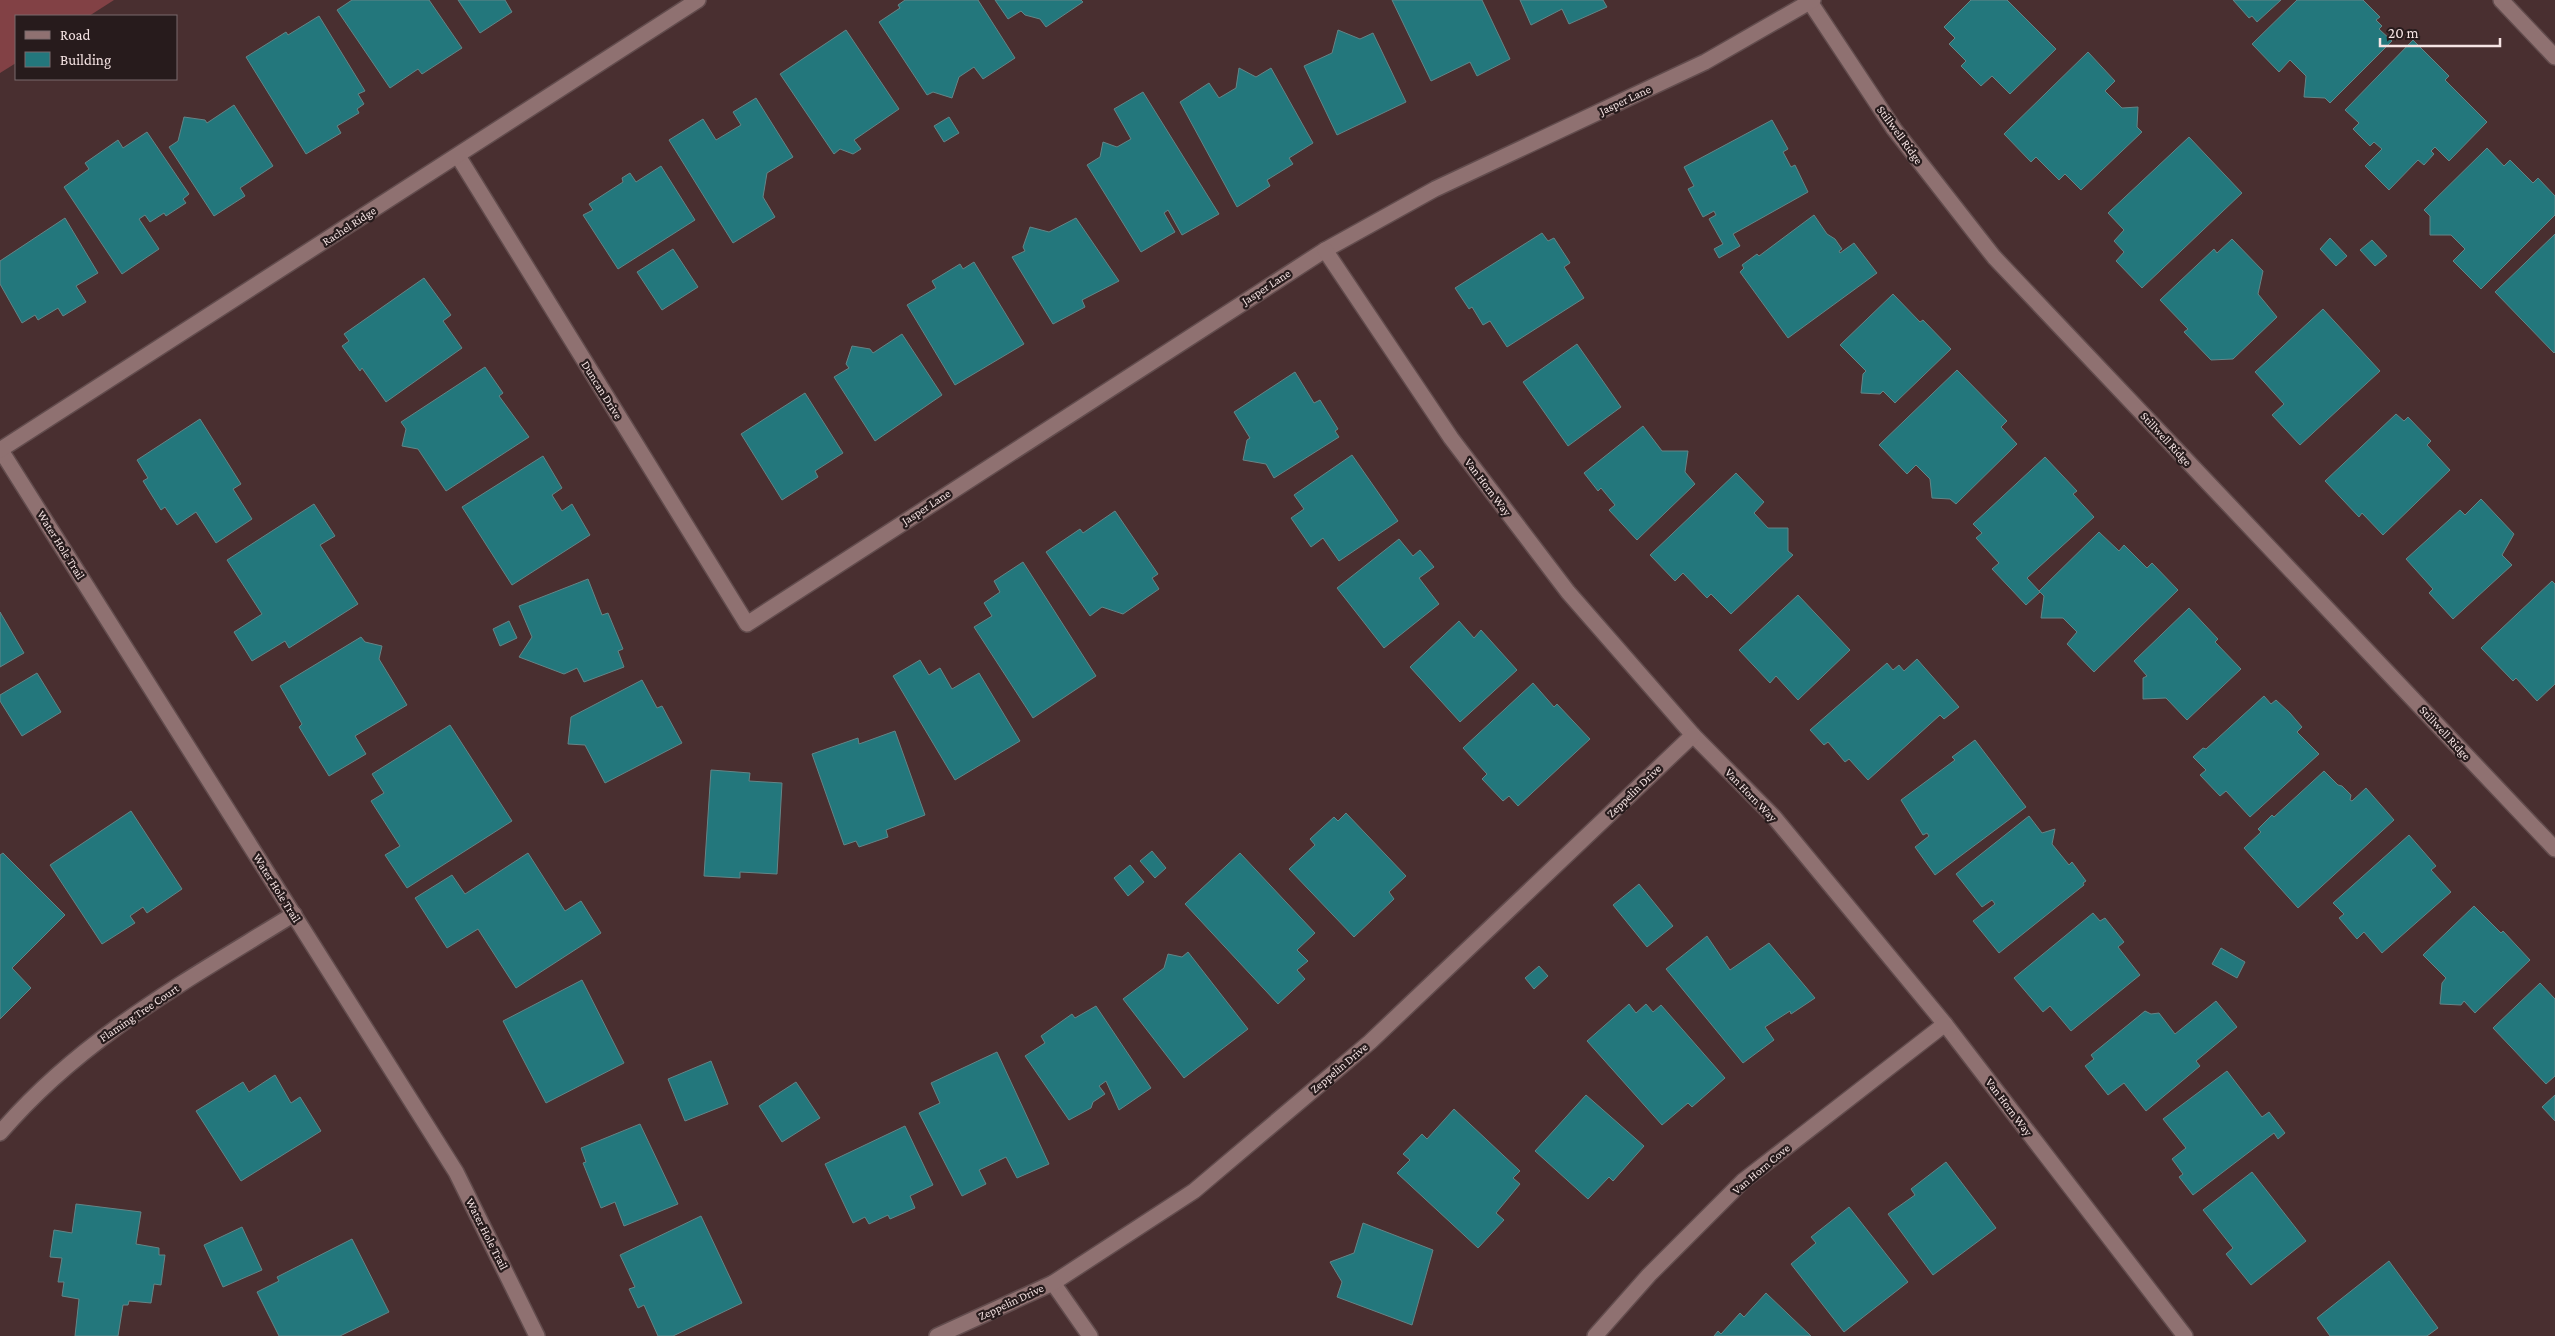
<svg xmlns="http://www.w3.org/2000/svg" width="2555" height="1336" font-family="'Crimson Pro',serif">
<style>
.green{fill:#824145}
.building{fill:#23777c;stroke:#648587}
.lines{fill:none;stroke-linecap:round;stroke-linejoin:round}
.street-casing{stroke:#624c4d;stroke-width:18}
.street{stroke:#8f7171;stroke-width:15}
.labels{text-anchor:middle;stroke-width:4.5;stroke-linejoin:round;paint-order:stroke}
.street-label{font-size:12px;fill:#f6e4e4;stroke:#271b1c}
</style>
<rect width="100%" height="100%" fill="#492f30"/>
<path class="green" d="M0 0H114L89 16H16V63L0 73Z"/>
<g class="building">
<path d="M352 0H429L462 48 422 74 418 69 390 88 337 10Z"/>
<path d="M458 0H505L512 12 480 33Z"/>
<path d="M905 0H978L1015 58 983 79 974 67 959 77 952 98 933 92 927 95 879 22 900 8 898 5Z"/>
<path d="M995 0H1081L1083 2 1046 27 1040 19 1025 15 1021 11 1008 19Z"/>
<path d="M1392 0H1482L1510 59 1477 76 1470 62 1431 81Z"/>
<path d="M1520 0H1603L1607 7 1569 24 1562 9 1531 25Z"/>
<path d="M1971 0H2007L2056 49 2010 94 1992 76 1981 86 1961 66 1966 61 1949 44 1955 38 1944 27Z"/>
<path d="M2233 0H2281L2257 22 2252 16 2249 18Z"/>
<path d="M2297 0H2363L2380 17 2376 20 2382 26 2379 29 2392 41 2330 103 2325 98 2304 97 2306 76 2290 60 2279 72 2252 44Z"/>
<path d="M319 16 365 91 358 94 364 104 357 109 359 113 337 126 341 133 306 154 246 57 286 32 288 35Z"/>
<path d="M846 30 899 109 854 140 861 149 853 154 840 149 834 154 780 74Z"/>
<path d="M1338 30 1360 39 1373 33 1406 102 1337 135 1304 66 1332 53Z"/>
<path d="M2413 40 2449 76 2445 80 2487 122 2449 161 2435 147 2431 151 2434 154 2424 165 2418 160 2389 190 2365 166 2382 149 2374 142 2370 146 2353 129 2359 123 2345 110Z"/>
<path d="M2088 52 2115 81 2105 91 2122 108 2138 107 2137 127 2142 132 2081 190 2065 174 2059 180 2036 157 2031 162 2004 134Z"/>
<path d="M1239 68 1256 77 1271 68 1313 143 1289 158 1293 164 1267 180 1270 186 1237 207 1180 102 1209 83 1219 98 1236 88Z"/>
<path d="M1143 92 1219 214 1182 235 1168 210 1164 213 1175 232 1141 252 1087 165 1100 157 1103 142 1117 147 1131 139 1114 109Z"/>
<path d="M756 98 793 157 767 173 763 197 775 217 733 243 669 140 703 119 716 140 741 125 733 112Z"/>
<path d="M234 105 273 166 240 188 245 196 214 216 169 147 178 141 184 117 205 120 207 123Z"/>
<path d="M949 117 959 133 944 142 934 126Z"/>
<path d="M1772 120 1788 149 1783 152 1791 167 1795 165 1808 192 1733 234 1740 246 1719 258 1714 249 1723 244 1709 219 1716 215 1714 211 1703 217 1688 189 1694 186 1684 167Z"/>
<path d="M147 132 189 194 183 199 186 203 166 216 164 213 150 222 145 215 139 219 159 249 122 274 64 187 89 169 85 163 118 140 123 148Z"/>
<path d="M2189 137 2242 193 2142 288 2116 261 2124 252 2114 241 2124 230 2108 213Z"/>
<path d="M2487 148 2504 166 2510 160 2533 183 2538 178 2555 196V215L2481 289 2453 261 2465 249 2451 235H2430V216L2424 210Z"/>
<path d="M661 166 695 220 618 269 583 215 593 210 589 204 623 182 622 178 630 173 636 182Z"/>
<path d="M1814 215 1827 234 1835 239 1842 249 1839 251 1840 253 1854 243 1877 273 1788 338 1740 272 1744 268 1742 265 1757 254 1759 256Z"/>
<path d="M65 218 98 273 76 286 86 302 63 316 58 308 38 320 35 315 22 323 0 284V261Z"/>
<path d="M1076 218 1119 281 1082 300 1085 307 1053 324 1012 257 1025 251 1023 247 1030 227 1049 232Z"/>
<path d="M1542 233 1548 241 1554 238 1569 261 1570 263 1564 267 1584 298 1507 347 1490 321 1483 325 1472 307 1469 309 1455 288Z"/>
<path d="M2555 234V352L2554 353 2495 292Z"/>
<path d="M2330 238 2347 256 2336 266 2320 249Z"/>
<path d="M2232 239 2263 271 2258 294 2277 317 2233 359 2211 360 2184 332 2188 329 2160 300 2214 249 2217 253Z"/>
<path d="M2372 240 2387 256 2375 266 2360 250Z"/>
<path d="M673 249 698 287 662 310 637 272Z"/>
<path d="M974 262 1024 344 955 385 907 305 936 288 932 281 960 264 963 269Z"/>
<path d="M424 278 451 315 443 321 462 348 386 402 362 368 360 371 342 346 349 341 344 334Z"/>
<path d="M1893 294 1920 322 1923 320 1951 349 1895 403 1883 391 1880 394 1861 393 1863 374 1866 371 1840 345Z"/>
<path d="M2323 309 2380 371 2300 445 2272 415 2284 404 2255 372Z"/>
<path d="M902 334 942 395 875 441 834 377 849 368 846 364 852 346 870 349 873 353Z"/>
<path d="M1577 344 1621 407 1568 446 1523 382Z"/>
<path d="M485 367 503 393 499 396 529 437 446 491 418 449 402 446 406 429 401 422Z"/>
<path d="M1957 370 2007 421 2001 427 2017 444 1956 504 1950 499 1932 498 1930 479 1916 465 1907 474 1879 445Z"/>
<path d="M1295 372 1314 403 1320 400 1338 429 1335 431 1339 437 1274 478 1266 464 1243 460 1247 440 1250 438 1234 412Z"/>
<path d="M805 393 843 453 815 471 818 477 782 500 741 434Z"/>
<path d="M2396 414 2404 421 2408 417 2431 441 2427 445 2450 470 2383 535 2362 513 2359 517 2325 481Z"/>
<path d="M200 419 241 484 233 489 252 519 216 543 196 512 177 525 165 507 161 510 143 481 148 478 137 460Z"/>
<path d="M1643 426 1662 451H1688L1685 472 1695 484 1637 540 1609 510 1615 505 1601 488 1598 491 1584 473Z"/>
<path d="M1352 455 1398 521 1339 561 1323 538 1311 547 1291 518 1304 509 1294 495Z"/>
<path d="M543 456 562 488 552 495 562 511 572 504 590 535 512 585 462 507Z"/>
<path d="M2045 457 2077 491 2073 494 2094 517 2027 578 2040 592 2026 605 1992 569 1999 563 1976 538 1982 533 1973 524Z"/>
<path d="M1736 473 1764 502 1754 513 1768 528H1788V551L1793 555 1731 614 1711 594 1707 598 1683 573 1675 581 1650 555Z"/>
<path d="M2481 499 2514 534 2502 555 2512 565 2453 619 2429 593 2433 589 2406 559 2460 510 2465 515Z"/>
<path d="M314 504 335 536 320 545 358 604 289 648 285 641 252 661 234 632 262 614 227 560Z"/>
<path d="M1115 511 1158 574 1152 578 1159 589 1123 614 1102 607 1090 616 1046 552 1080 529 1083 533Z"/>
<path d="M2099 532 2119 551 2124 545 2147 568 2152 563 2178 590 2094 672 2067 644 2077 632 2063 618H2041L2044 596 2039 591Z"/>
<path d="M1399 539 1413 556 1420 550 1434 567 1419 578 1439 604 1384 648 1337 588Z"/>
<path d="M1023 562 1096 676 1033 718 974 627 992 616 984 603 1000 592 994 581Z"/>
<path d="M588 579 602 615 608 613 623 649 618 651 624 667 584 682 577 668 564 674 519 657 532 637 519 606Z"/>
<path d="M2552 581 2555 584V684L2537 701 2516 678 2513 681 2481 648Z"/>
<path d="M1798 595 1850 650 1798 700 1776 676 1770 683 1739 650Z"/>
<path d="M2189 608 2218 639 2215 642 2241 669 2187 720 2166 698 2143 699V678L2147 676 2134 661Z"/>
<path d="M0 612 24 653 0 667Z"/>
<path d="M509 621 517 638 500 646 493 629Z"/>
<path d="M1459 621 1474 638 1481 630 1517 670 1460 722 1410 667Z"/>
<path d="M361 637 365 642 382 646 379 659 407 705 355 736 366 754 329 776 299 727 302 724 280 686Z"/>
<path d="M1917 659 1959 707 1944 719 1940 715 1868 780 1849 759 1845 762 1828 742 1824 745 1810 730 1887 663 1893 670 1899 665 1904 671Z"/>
<path d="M920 660 929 675 940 668 952 689 979 673 1020 741 955 780 893 676Z"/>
<path d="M37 673 61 712 22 736 0 701V695Z"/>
<path d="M642 680 657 708 662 706 682 743 605 783 585 745 568 744 571 717Z"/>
<path d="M1533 683 1554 707 1557 704 1590 739 1518 806 1509 796 1503 801 1482 779 1487 774 1463 748Z"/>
<path d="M2264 696 2271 704 2276 700 2290 713 2302 727 2297 732 2319 754 2250 817 2226 791 2220 796 2200 775 2206 770 2193 757 2203 748 2206 749Z"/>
<path d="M450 725 512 821 407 888 385 855 400 846 371 801 384 793 372 774Z"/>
<path d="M895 731 925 815 886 830 888 837 859 847 856 841 844 845 812 754 858 738 859 744Z"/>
<path d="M1975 740 2026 807 1935 875 1915 847 1929 836 1927 833 1923 835 1901 800 1955 760 1952 757Z"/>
<path d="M711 770 750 773 749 781 782 783 777 874 740 872V878L704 876Z"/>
<path d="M2324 771 2338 785 2342 786 2351 795 2350 800 2352 801 2366 788 2394 820 2298 908 2244 848 2261 832 2258 829 2272 815 2274 817Z"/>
<path d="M131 811 182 889 147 913 143 907 130 916 135 923 102 944 50 865Z"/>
<path d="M1346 813 1406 876 1389 892 1394 899 1354 937 1289 869 1315 845 1310 839 1334 817 1338 821Z"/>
<path d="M2029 816 2042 833 2055 829 2052 844 2069 865 2072 862 2086 881 2083 883 2084 885 1999 953 1973 921 1995 904 1992 900 1982 907 1956 874Z"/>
<path d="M2409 835 2436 866 2431 870 2451 892 2382 953 2364 932 2357 939 2339 918 2344 914 2333 903Z"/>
<path d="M1152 851 1166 868 1155 878 1140 861Z"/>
<path d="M3 853 65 915 12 968 31 988 0 1019V855Z"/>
<path d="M528 853 565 911 581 901 601 933 516 988 478 929 447 948 415 898 452 875 465 894Z"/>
<path d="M1240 853 1315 933 1297 950 1308 961 1297 970 1305 979 1278 1004 1185 904Z"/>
<path d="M1130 865 1144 882 1128 896 1114 878Z"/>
<path d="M1639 884 1673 926 1647 947 1613 905Z"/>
<path d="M2474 906 2501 933 2503 931 2530 960 2475 1013 2464 1001 2461 1005 2440 1004 2442 983 2446 978 2423 955Z"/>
<path d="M2093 913 2100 921 2105 918 2124 942 2118 947 2140 975 2071 1031 2050 1006 2043 1012 2014 978Z"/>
<path d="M1707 936 1730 970 1769 943 1815 998 1791 1014 1790 1011 1765 1027 1774 1040 1743 1063 1666 969Z"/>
<path d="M2221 948 2245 962 2237 978 2212 964Z"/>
<path d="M1188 952 1248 1029 1184 1078 1123 999 1164 968 1168 954 1182 957Z"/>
<path d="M1539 966 1548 976 1534 989 1525 978Z"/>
<path d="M582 980 624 1063 546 1103 503 1021Z"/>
<path d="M2540 983 2555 999V1076L2546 1084 2493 1028Z"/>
<path d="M2216 1001 2237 1027 2196 1061 2200 1066 2146 1111 2124 1083 2108 1095 2085 1066 2094 1059 2091 1055 2145 1011 2151 1014 2159 1013 2175 1034Z"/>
<path d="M1629 1004 1636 1013 1646 1004 1653 1012 1661 1005 1725 1078 1692 1107 1688 1103 1662 1125 1587 1041Z"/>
<path d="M1096 1006 1151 1088 1119 1110 1106 1081 1099 1086 1105 1094 1093 1102 1091 1108 1069 1120 1025 1056 1045 1043 1041 1036 1072 1014 1075 1018Z"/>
<path d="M997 1052 1049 1164 1017 1178 1006 1157 979 1170 986 1184 962 1196 919 1113 940 1103 931 1083Z"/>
<path d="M711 1061 728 1104 685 1121 668 1079Z"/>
<path d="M2227 1071 2262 1117 2269 1112 2285 1133 2278 1139 2274 1133 2193 1195 2179 1177 2183 1174 2172 1159 2186 1148 2163 1119Z"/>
<path d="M275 1075 291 1103 300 1097 321 1131 241 1181 196 1111 243 1082 249 1092Z"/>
<path d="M796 1082 820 1118 782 1142 759 1106Z"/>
<path d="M1586 1095 1644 1146 1613 1181 1609 1177 1588 1199 1535 1151Z"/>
<path d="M2555 1095V1121L2542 1107Z"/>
<path d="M1454 1109 1520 1171 1513 1178 1520 1184 1496 1213 1504 1220 1478 1248 1397 1173 1410 1160 1403 1154 1422 1134 1427 1139Z"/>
<path d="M640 1124 678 1204 624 1226 615 1202 601 1208 583 1163 586 1162 581 1148Z"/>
<path d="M905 1126 933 1185 910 1196 915 1208 890 1219 888 1215 869 1224 865 1217 853 1223 825 1164Z"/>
<path d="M1946 1162 1996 1228 1933 1275 1888 1214 1915 1195 1911 1189Z"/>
<path d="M2252 1172 2306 1241 2251 1285 2226 1254 2233 1248 2203 1210Z"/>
<path d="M76 1204 141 1212 136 1244 159 1248V1255H165L161 1285 154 1284 151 1303 129 1301 128 1305H123L118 1336H75L79 1299 62 1296 64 1282H58L62 1258 50 1257 54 1230 72 1233Z"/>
<path d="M1849 1207 1908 1282 1844 1332 1791 1264 1816 1243 1811 1237Z"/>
<path d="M701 1216 742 1303 673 1336H658L644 1305 638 1308 629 1289 635 1287 620 1255Z"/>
<path d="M1363 1223 1433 1250 1412 1325 1337 1297 1342 1282 1330 1262 1354 1253Z"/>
<path d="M242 1227 262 1270 223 1287 204 1245Z"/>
<path d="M352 1239 389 1312 340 1336H279L257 1292 279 1281 277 1277Z"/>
<path d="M2389 1261 2438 1328 2427 1336H2330L2317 1318Z"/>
<path d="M1766 1293 1811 1336H1714L1718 1331 1721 1334 1740 1313 1744 1317Z"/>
</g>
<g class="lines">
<defs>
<g id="street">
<path d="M2501 0 2555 57"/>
<path d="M1810 2 1894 129 1994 257 2555 849"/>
<path d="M458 156 747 624 1325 250 1435 189 1705 62 1813 0"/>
<path d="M1325 250 1451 438 1568 592 1693 735 1774 817 1945 1024 2185 1336"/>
<path d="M0 449 456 1172 537 1336"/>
<path d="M0 450 698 0"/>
<path d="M0 1133C82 1037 188 980 294 914"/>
<path d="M1053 1283 1090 1336"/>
<path d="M937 1336 1053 1283 1194 1191 1370 1042 1693 735"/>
<path d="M1595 1336 1649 1275 1743 1181 1945 1024"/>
</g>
</defs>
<use href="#street" class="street-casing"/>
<use href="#street" class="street"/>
</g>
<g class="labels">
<g class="street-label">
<text transform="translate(1625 100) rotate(-25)" y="4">Jasper Lane</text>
<text transform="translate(1900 135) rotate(54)" y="4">Stillwell Ridge</text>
<text transform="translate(349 226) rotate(-33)" y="4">Rachel Ridge</text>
<text transform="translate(1266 287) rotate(-33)" y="4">Jasper Lane</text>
<text transform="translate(602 390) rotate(58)" y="4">Duncan Drive</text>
<text transform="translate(2166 439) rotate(47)" y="4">Stillwell Ridge</text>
<text transform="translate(1488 487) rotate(53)" y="4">Van Horn Way</text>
<text transform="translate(926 507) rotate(-33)" y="4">Jasper Lane</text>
<text transform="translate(61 545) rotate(58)" y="4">Water Hole Trail</text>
<text transform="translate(2445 733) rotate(47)" y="4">Stillwell Ridge</text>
<text transform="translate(1634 791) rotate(-44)" y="4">Zeppelin Drive</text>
<text transform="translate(1751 795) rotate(46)" y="4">Van Horn Way</text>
<text transform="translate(277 888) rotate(58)" y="4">Water Hole Trail</text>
<text transform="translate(139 1013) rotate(-34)" y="4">Flaming Tree Court</text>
<text transform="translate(1339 1068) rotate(-40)" y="4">Zeppelin Drive</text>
<text transform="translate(2009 1107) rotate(53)" y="4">Van Horn Way</text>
<text transform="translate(1761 1169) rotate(-40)" y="4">Van Horn Cove</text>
<text transform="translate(487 1234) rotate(63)" y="4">Water Hole Trail</text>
<text transform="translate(1011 1302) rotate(-25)" y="4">Zeppelin Drive</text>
</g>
</g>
<rect x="15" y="15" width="162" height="65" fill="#271b1c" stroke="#7a6b6c"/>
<rect x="25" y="31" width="25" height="8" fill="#8f7171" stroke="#7a6b6c"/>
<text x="60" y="40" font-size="15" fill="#f6e4e4">Road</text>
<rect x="25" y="52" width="25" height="15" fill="#23777c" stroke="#7a6b6c"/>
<text x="60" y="65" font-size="15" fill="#f6e4e4">Building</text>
<path d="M2380 38v8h120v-8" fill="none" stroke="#f6e4e4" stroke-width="2.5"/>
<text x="2388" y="38" font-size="15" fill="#f6e4e4" stroke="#271b1c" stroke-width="4" paint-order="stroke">20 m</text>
</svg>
